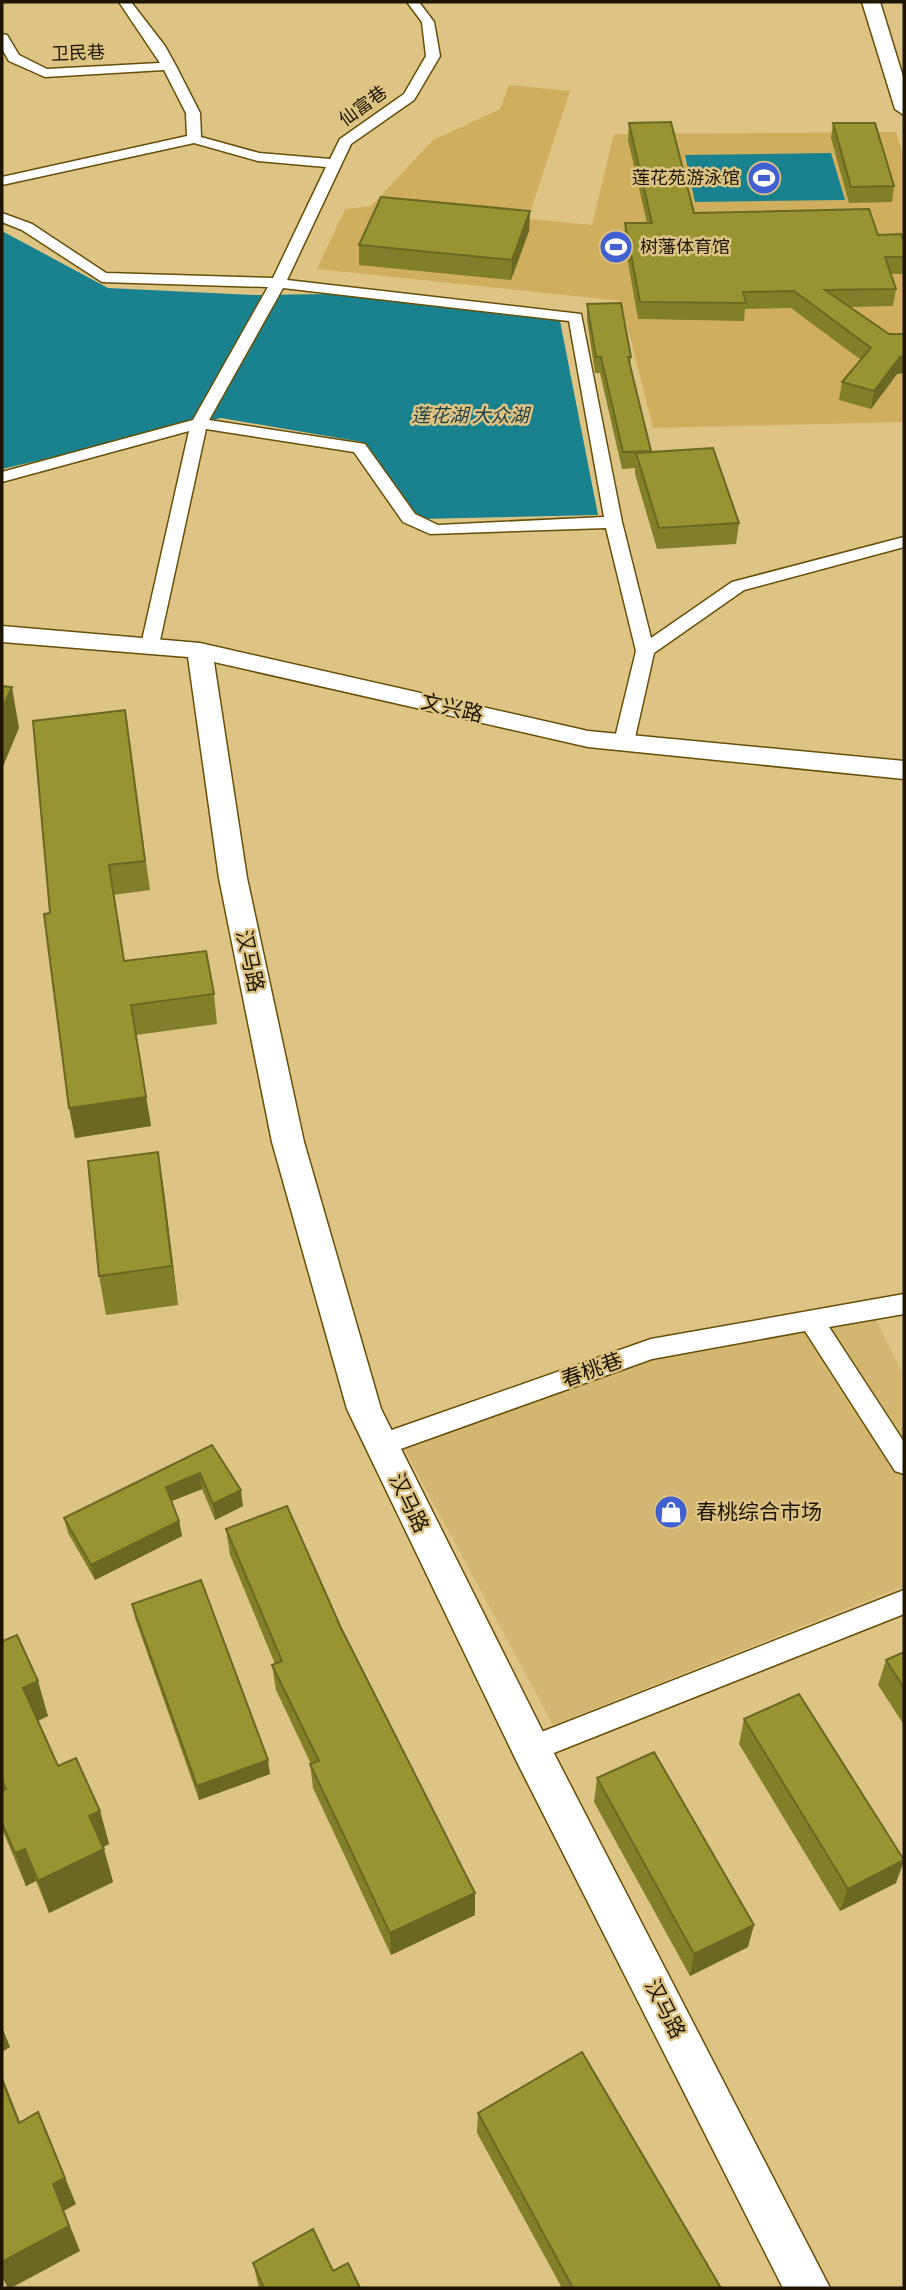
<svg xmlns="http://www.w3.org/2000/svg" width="906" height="2290" font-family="Literata,'Noto Sans SC',serif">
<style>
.built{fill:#d3b66f}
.green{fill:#cfaf5e}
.water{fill:#1a828f}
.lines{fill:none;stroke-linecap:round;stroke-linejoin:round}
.street-casing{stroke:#664f08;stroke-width:3}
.secondary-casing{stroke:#664f08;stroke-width:3}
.street{fill:#fff;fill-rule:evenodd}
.secondary{fill:#fff;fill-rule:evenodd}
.wall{fill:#827f2a}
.shaded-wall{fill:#6a6822}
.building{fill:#979431;stroke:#6a6822;stroke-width:2}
.labels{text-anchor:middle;stroke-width:5;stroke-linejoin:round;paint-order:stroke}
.far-street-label{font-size:18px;fill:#1e1500;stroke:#dec484}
.far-poi-label{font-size:18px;fill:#1e1500;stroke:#dec484;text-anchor:end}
.far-water-label{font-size:19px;font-style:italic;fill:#234045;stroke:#dec484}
.street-label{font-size:21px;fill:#1e1500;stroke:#dec484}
.poi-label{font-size:21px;fill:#1e1500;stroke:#dec484;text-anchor:start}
</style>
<rect width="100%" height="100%" fill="#dec484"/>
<path class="built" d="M871 1310 904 1376V1586L553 1725 399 1439 651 1349Z"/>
<path class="green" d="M509 85 570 91 528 219 592 225 614 134 896 132 904 157V422L653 428 621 301 317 269 345 209 371 206 433 140 500 109Z"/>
<g class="water">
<path d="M831 153 845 200 695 202 685 155Z"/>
<path d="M2 231 108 288 253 295 331 294 560 321 598 515 420 519 362 442 221 418 2 469Z"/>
</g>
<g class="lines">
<defs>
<g id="street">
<path d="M119 2H131L165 46 176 66 200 113 201 137 259 153 330 159 340 139 404 94 426 56 422 22 407 2H419L434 22 440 56 414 100 351 144 287 280 581 314 622 522 651 638 732 582 904 537V547L744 590 654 653 634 742 631 746H617L614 742 636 651 606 528 430 534 403 522 354 452 206 429 159 645 156 649H144L141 645 189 431 2 482V472L193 420 268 287 102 282 22 230 2 222V213L32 224 106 273 273 278 326 167 258 161 194 143 2 185V177L187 136 186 113 164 70 45 77 9 61 2 49V34L7 35 19 55 47 69 160 63ZM283 288 569 321 604 517 438 525 415 514 365 444 209 420Z"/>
<path d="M904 1294V1314L829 1327 904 1442V1474L895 1471 805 1331 652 1359 381 1456 372 1453 368 1445 372 1437 651 1339Z"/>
<path d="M904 1590V1614L531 1762 521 1758 517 1749 521 1740Z"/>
</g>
<g id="secondary">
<path d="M862 2H880L904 80V115L895 109Z"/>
<path d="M2 626 200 643 588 731 904 761V779L588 747 214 662 247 878 304 1142 381 1409 545 1736 830 2288H783L517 1762 347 1409 272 1142 219 878 188 657 2 642Z"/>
</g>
</defs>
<use href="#street" class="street-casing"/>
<use href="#secondary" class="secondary-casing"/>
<use href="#street" class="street"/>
<use href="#secondary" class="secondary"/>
</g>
<g class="wall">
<path d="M629 123 694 213 878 235 904 242V274H891L896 289 893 306 850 307 897 374 871 409 839 400 842 382 861 360 791 308 745 309 744 321 638 319 624 240 625 223H647L628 140Z"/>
<path d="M833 123 894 186 892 202 849 203 831 138Z"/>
<path d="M530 211 529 231 511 280 359 265V245Z"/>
<path d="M587 304 631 357 630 366 651 452 739 523 736 544 657 549 635 474V468L622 469 600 373H595L587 320Z"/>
<path d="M125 710 150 890 113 895 124 961 214 994 217 1024 136 1035 151 1126 75 1138 50 913Z"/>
<path d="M158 1152 164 1192 178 1305 106 1315 99 1276Z"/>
<path d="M212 1445 243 1506 215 1520 202 1489 172 1501 179 1521 182 1536 95 1580 68 1533 64 1518Z"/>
<path d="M226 1529 341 1628 475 1915 391 1955 313 1788 310 1764H311L276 1690 272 1665 275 1664 230 1555Z"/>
<path d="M132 1604 270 1774 199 1800 135 1618Z"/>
<path d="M2 1638 48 1716 38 1721 58 1766 100 1811 109 1844 103 1847 113 1882 49 1913 36 1881 26 1886 2 1829V1791L4 1790 2 1786Z"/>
<path d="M904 1652V1725L878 1685 886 1660Z"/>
<path d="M744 1719 896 1883 840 1911 739 1744Z"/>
<path d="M597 1778 748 1947 690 1976 594 1802Z"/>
<path d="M478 2113 721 2288H562L477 2133Z"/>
<path d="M253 2263 333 2271 360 2288H259Z"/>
</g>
<g class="shaded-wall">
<path d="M530 211 529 231 511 280 512 260Z"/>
<path d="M904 356V373L897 374 871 409 874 391 900 357Z"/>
<path d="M12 687 19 728 2 769V709Z"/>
<path d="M146 1097 151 1126 75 1138 69 1108Z"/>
<path d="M158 1152 164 1192 178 1305 172 1266Z"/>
<path d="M200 1473 202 1489 169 1502 166 1487Z"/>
<path d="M241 1490 243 1506 215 1520 213 1504Z"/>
<path d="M179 1521 182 1536 95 1580 91 1565Z"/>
<path d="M38 1681 48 1716 33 1723 23 1688Z"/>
<path d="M268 1760 270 1774 199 1800 197 1786Z"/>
<path d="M100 1811 109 1844 99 1849 89 1816Z"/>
<path d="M25 1849 36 1881 26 1886 15 1853Z"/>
<path d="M104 1849 113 1882 49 1913 38 1881Z"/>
<path d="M904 1861 896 1883 840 1911 848 1889Z"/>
<path d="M475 1893V1915L391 1955 390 1933Z"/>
<path d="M754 1925 748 1947 690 1976 694 1954Z"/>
<path d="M2 2027 10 2047 2 2052Z"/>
<path d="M2 2076 31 2150 19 2123 2 2080Z"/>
<path d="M38 2112 76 2204 64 2211 80 2251 11 2288H8L2 2277V2262Z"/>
</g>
<g class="building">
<path d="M671 122 694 213 869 209 878 235 901 234 904 242V257H885L896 289 825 290 889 334H904V356L900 357 874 391 842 382 871 348 794 291 743 292 746 303 640 302 625 223H652L629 123Z"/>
<path d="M833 123H875L894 186 851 187Z"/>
<path d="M381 197 530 211 512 260 359 245Z"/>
<path d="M621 303 631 357H628L651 451 623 452 601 357H596L587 304Z"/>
<path d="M713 448 739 523 659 528 636 453Z"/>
<path d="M2 686 12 687 2 709Z"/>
<path d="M125 710 145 861 109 865 124 961 206 951 214 994 131 1005 146 1097 69 1108 44 914 50 913 33 721Z"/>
<path d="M158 1152 172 1266 99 1276 88 1161Z"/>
<path d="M212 1445 241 1490 213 1504 200 1473 166 1487 179 1521 91 1565 64 1518Z"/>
<path d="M287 1506 341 1628 475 1893 390 1933 310 1764 319 1761 272 1665 282 1661 226 1529Z"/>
<path d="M201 1580 268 1760 197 1786 132 1604Z"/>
<path d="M17 1635 38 1681 23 1688 58 1766 76 1758 100 1811 89 1816 104 1849 38 1881 25 1849 15 1853 2 1823V1791L6 1789 2 1779V1638L3 1641Z"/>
<path d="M904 1652V1688L886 1660Z"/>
<path d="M799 1694 904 1860 848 1889 744 1719Z"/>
<path d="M654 1752 754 1925 694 1954 597 1778Z"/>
<path d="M582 2052 721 2288H573L478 2113Z"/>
<path d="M2 2080 19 2123 38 2112 65 2178 53 2184 69 2226 2 2262Z"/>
<path d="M313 2229 333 2271 348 2263 360 2288H264L253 2263Z"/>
</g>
<defs>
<symbol id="stadium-disc" viewBox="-11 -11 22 22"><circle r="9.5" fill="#4060d2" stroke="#dec484"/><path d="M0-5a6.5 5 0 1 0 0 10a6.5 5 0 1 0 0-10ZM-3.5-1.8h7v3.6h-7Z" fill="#fff"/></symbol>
<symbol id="shop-disc" viewBox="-11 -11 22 22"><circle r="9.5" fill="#4060d2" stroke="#dec484"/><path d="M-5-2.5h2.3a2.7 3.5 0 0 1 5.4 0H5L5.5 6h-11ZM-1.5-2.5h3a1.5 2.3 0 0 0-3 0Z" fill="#fff"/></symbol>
</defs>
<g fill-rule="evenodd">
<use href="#stadium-disc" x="745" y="159" width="38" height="38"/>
<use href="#stadium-disc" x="597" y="228" width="38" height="38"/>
<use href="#shop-disc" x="652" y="1493" width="38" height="38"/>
</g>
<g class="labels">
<g class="far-street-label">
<text transform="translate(78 53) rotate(-2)" y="6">卫民巷</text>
<text transform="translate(363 106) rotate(-36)" y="6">仙富巷</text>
</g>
<g class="far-poi-label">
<text x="740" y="184">莲花苑游泳馆</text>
<text x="640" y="253" text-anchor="start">树藩体育馆</text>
</g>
<g class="far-water-label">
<text x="470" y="422">莲花湖 大众湖</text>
</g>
<g class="street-label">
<text transform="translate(452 708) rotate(13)" y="7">文兴路</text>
<text transform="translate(250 961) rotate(78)" y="7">汉马路</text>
<text transform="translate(592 1370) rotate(-20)" y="7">春桃巷</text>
<text transform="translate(409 1503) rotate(64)" y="7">汉马路</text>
<text transform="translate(665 2009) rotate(63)" y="7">汉马路</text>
</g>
<g class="poi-label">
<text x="696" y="1519">春桃综合市场</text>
</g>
</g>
<rect width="906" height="2290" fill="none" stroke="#1e1500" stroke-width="7"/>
</svg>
